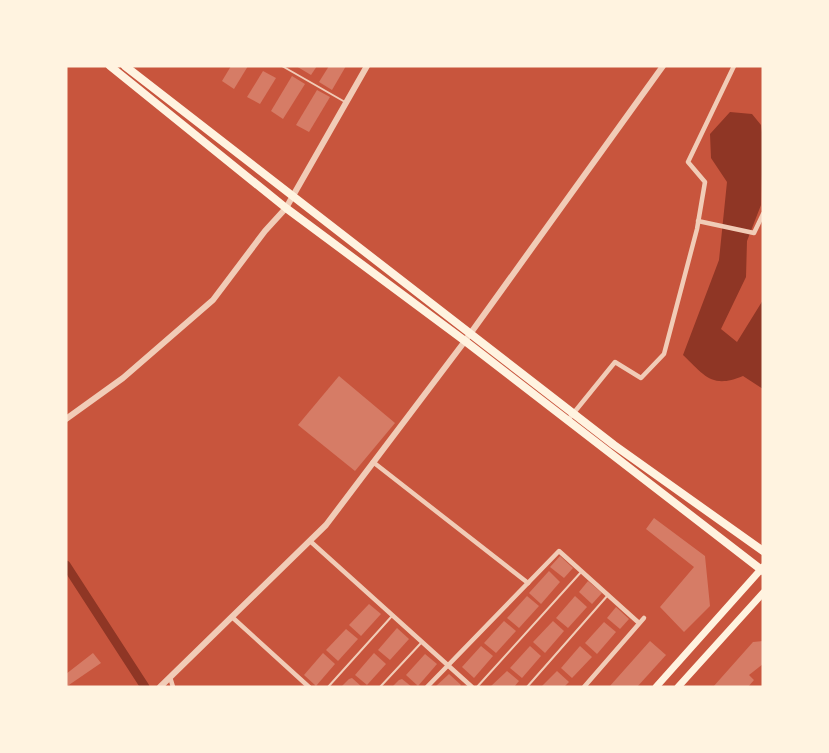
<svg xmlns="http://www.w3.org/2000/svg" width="829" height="753" font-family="'Space Grotesk',sans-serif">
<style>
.water{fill:#8f3625}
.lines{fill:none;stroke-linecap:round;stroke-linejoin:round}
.canal{stroke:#8f3625;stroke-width:9}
.building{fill:#d67c66}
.service{stroke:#f1ccb7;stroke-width:2}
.minor{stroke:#f1ccb7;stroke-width:4.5}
.tertiary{stroke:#f1ccb7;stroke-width:6}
.secondary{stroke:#fff3e0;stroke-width:7}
.primary{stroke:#fff3e0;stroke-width:8}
</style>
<rect width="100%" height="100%" fill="#c8553d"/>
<path class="water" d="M730 112 752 114 761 125 763 140 761 205 747 241 746 277 721 329 737 342 763 300V389L743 376C712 389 705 376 683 355L719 260 727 182 711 158 710 134Z"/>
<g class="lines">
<path class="canal" d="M66 565 145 687"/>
</g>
<g class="building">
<path d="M231 66H248L234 89 222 81Z"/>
<path d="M296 66H317L311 75Z"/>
<path d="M329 66H346L332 90 319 82Z"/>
<path d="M263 71 276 78 260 104 247 97Z"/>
<path d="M292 76 305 84 283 119 271 111Z"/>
<path d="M317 90 330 97 309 132 296 125Z"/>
<path d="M339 376 395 423 355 471 298 425Z"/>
<path d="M654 518 705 556 710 606 684 632 660 607 694 567 646 529Z"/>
<path d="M560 556 573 568 564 578 550 567Z"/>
<path d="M549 571 560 582 541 604 529 593Z"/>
<path d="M588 581 602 593 592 604 579 592Z"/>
<path d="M527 596 539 606 519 628 507 618Z"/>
<path d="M575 596 587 607 568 628 556 618Z"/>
<path d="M369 604 381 614 361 636 349 625Z"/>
<path d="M616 607 629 619 620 629 607 618Z"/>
<path d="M504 621 516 631 496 653 484 643Z"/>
<path d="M553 621 564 631 545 653 533 642Z"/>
<path d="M604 622 616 632 597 654 585 643Z"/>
<path d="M397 628 409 639 390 660 378 650Z"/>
<path d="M346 629 358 639 338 661 326 650Z"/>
<path d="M650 641 666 655 637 687H609Z"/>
<path d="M763 641V664L749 675 754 680 748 687H713L753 642Z"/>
<path d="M481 646 493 656 474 678 462 667Z"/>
<path d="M530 646 541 656 522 678 510 668Z"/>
<path d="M580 646 592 657 572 678 561 668Z"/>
<path d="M93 653 101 663 66 687V674Z"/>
<path d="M323 653 335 664 316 686 304 675Z"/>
<path d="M374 653 386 664 367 685 355 675Z"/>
<path d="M425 654 437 664 418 686 406 675Z"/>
<path d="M507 671 519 681 514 687H490Z"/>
<path d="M557 671 569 682 564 687H541Z"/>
<path d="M449 674 461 685 459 687H435Z"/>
<path d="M352 678 362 687H341L349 679Z"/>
<path d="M402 679 412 687H392L399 680Z"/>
</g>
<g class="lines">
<g class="service">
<path d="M282 66 345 102"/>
<path d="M328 687 392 616"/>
<path d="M380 687 421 643"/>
<path d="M477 687 582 571"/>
<path d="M527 687 608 595"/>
</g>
<g class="minor">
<path d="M698 221 754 233 763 214"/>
<path d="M568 420 615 362 641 378 664 354 697 229 705 182 688 162 734 66"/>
<path d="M373 462 528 583"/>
<path d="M310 541 472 687"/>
<path d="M232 617 309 687"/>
<path d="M170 677 173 687"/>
<path d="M427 687 559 551 639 623"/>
<path d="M584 687 644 618"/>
</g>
<g class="tertiary">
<path d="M66 419 123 378 213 300 265 231 286 208 367 66"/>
<path d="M160 687 326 525 465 341 663 66"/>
</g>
<g class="secondary">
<path d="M656 687 763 567"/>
<path d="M678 687 763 593"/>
</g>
<g class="primary">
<path d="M110 66 286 208 465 341 763 571"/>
<path d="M125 66 614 445 763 551"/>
</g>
</g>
<rect width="829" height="753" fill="none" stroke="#fff3e0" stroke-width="135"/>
</svg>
